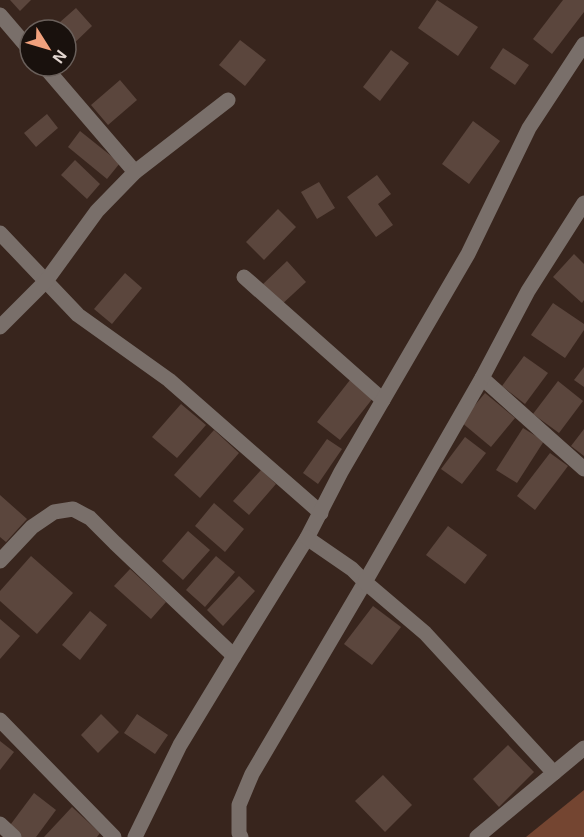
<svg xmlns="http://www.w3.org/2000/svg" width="584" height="837" font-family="Arial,sans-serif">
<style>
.green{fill:#744531}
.building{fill:#5b463d}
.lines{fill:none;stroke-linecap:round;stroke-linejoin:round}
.minor{stroke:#796f6a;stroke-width:15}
</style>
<rect width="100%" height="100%" fill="#38251d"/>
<path class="green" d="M584 790V837H526Z"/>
<g class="building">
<path d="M10 0H31L20 11Z"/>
<path d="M437 0 478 27 458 56 418 28Z"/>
<path d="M563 0H584V12L552 54 533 39Z"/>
<path d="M76 8 92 26 66 51V30H51Z"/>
<path d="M240 40 266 60 245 86 219 65Z"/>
<path d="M503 48 529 65 515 85 490 68Z"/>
<path d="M391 50 409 63 380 101 363 87Z"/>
<path d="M120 80 137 100 108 125 91 105Z"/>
<path d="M47 114 58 128 36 147 24 133Z"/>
<path d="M473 121 500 141 469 184 442 164Z"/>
<path d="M80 131 120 163 107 179 68 147Z"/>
<path d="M75 160 100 184 87 199 61 175Z"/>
<path d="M377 175 391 194 378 204 393 225 376 237 347 197Z"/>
<path d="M319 182 335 208 317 219 301 192Z"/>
<path d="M278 209 296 227 264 260 246 242Z"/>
<path d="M574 254 584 264V300L582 303 553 277Z"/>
<path d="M287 261 306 282 280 306 261 286Z"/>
<path d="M125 273 142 288 112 324 94 309Z"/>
<path d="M553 303 584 324V330L565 358 531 335Z"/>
<path d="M524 356 548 373 525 404 502 386Z"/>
<path d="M584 367V387L574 380Z"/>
<path d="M350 380 373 398 340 440 317 422Z"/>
<path d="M558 381 583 401 559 433 533 414Z"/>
<path d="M485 393 515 418 491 447 461 422Z"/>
<path d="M181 404 206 425 177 458 152 437Z"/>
<path d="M523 428 544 441 517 483 496 470Z"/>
<path d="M584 429V456L571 446Z"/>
<path d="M214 430 239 453 200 498 174 475Z"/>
<path d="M465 437 486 453 462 484 441 469Z"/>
<path d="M327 439 342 449 318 484 303 473Z"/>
<path d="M550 453 568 466 535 510 517 496Z"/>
<path d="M261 470 276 484 249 515 233 501Z"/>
<path d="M0 495 27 519 6 542 0 537Z"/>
<path d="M214 503 244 529 225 552 195 526Z"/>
<path d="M448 526 487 555 465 584 426 555Z"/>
<path d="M188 531 210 550 183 580 162 561Z"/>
<path d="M31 556 73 593 37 634 0 601V591Z"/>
<path d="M216 556 235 572 205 607 186 590Z"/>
<path d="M130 569 166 602 151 619 114 586Z"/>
<path d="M239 576 255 591 223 626 207 610Z"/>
<path d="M373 606 401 627 372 665 344 644Z"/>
<path d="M90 611 107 625 80 660 62 645Z"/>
<path d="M0 619 20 636 0 659Z"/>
<path d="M101 714 119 732 98 753 81 735Z"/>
<path d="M137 714 168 735 155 754 124 733Z"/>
<path d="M0 741 14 752 0 770Z"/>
<path d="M508 745 534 772 499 807 473 779Z"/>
<path d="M383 775 412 805 385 832 355 801Z"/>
<path d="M34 793 56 810 36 837H20L8 828Z"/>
<path d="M72 807 100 833 97 837H44Z"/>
</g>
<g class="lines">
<g class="minor">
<path d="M0 15 30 50"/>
<path d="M44 66 135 172"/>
<path d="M0 233 78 315 169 380 321 513"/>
<path d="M244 277 383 400"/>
<path d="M0 327 46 281 97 211 135 172 228 100"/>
<path d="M482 378 584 469"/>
<path d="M0 561 32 527 54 512 73 509 90 518 115 543 234 656"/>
<path d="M0 720 114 837"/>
<path d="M554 773 584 748"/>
<path d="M0 824 14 837"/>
<path d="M135 837 180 745 234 656 307 538 341 472 468 254 529 128 584 44"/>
<path d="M241 837 239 833V805L252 774 365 582 352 569 307 538"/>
<path d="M477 837 554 773 425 633 365 582 482 378 528 291 584 203"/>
</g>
</g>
<g transform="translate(48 48) rotate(127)"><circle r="28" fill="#19110d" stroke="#6a605b" stroke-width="1.5"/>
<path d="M0-4.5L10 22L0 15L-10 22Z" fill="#f1a17d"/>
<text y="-9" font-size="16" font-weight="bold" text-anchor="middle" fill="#e3d7d1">N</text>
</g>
</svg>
